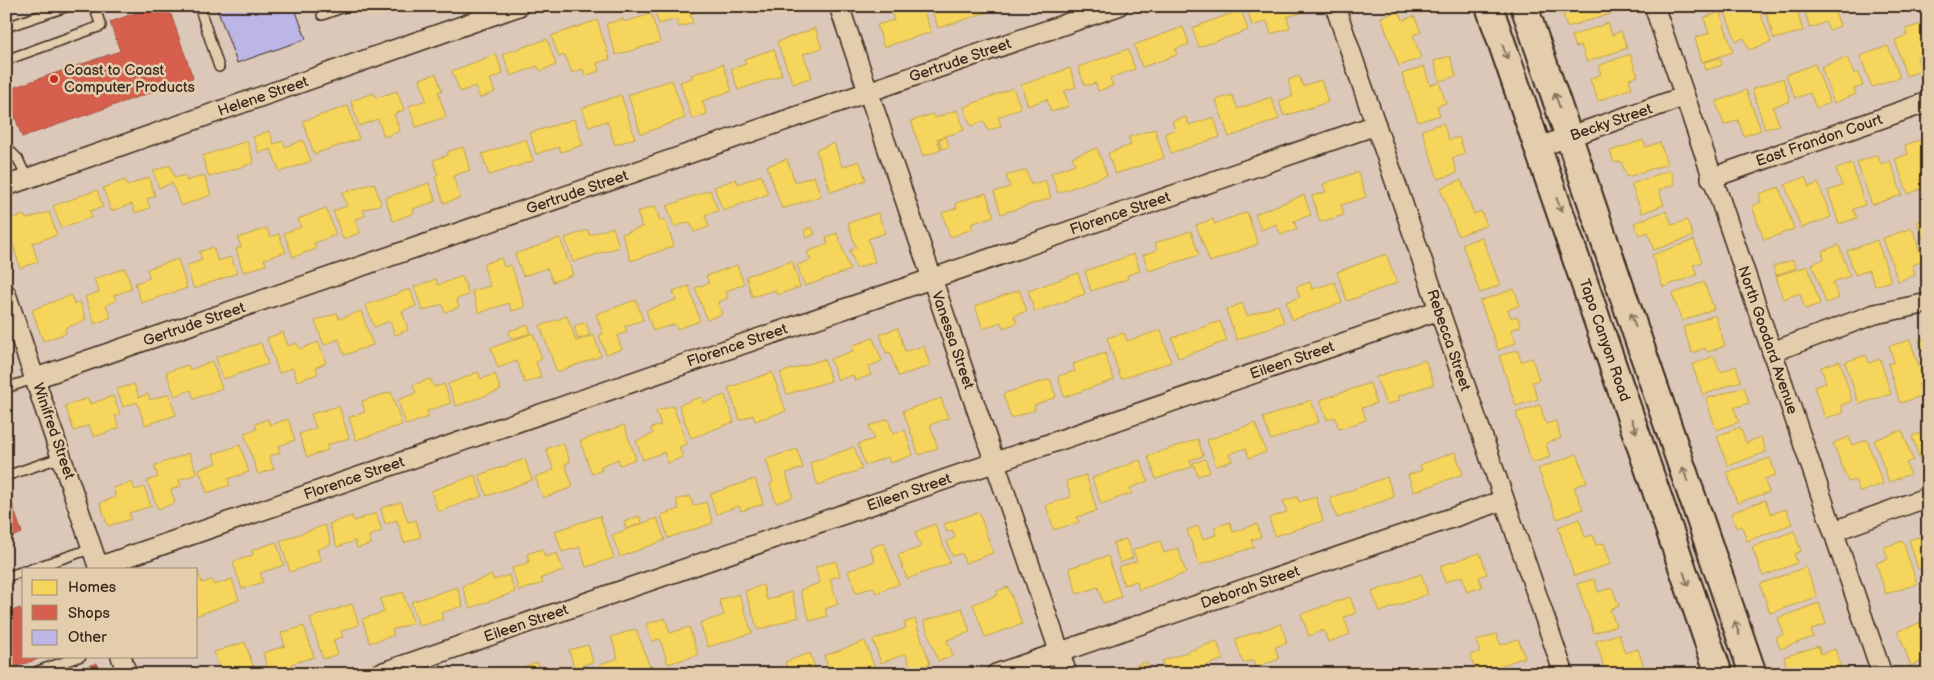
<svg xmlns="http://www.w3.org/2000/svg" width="1934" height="680" font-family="'Balsamiq Sans',sans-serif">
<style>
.homes{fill:#f6d55c;stroke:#bea249}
.shops{fill:#d6604d;stroke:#a8503f}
.building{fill:#bcb6e7;stroke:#3b2a1e}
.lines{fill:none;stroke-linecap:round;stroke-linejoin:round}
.service-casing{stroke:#3b2a1e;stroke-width:12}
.minor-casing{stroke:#3b2a1e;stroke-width:22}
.secondary-casing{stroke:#3b2a1e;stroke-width:30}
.service{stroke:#e3cdad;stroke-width:9}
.minor{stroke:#e3cdad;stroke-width:19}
.secondary{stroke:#e3cdad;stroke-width:26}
.oneway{stroke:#87735e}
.poi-dot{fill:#c8321e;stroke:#e3cdad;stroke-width:2}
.labels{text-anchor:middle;stroke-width:5;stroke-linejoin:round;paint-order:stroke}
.street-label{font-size:15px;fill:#3b2a1e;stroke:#e3cdad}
.poi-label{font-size:15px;fill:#3b2a1e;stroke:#e3cdad;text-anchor:start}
</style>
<rect width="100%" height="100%" fill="#dbc8b9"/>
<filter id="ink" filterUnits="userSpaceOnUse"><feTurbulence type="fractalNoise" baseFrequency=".02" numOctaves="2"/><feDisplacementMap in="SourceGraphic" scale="10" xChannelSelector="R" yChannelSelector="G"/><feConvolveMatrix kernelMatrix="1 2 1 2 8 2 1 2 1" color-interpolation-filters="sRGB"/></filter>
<g filter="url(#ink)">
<g class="homes">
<path d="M653 6H702L703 10 690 14 693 23 679 27 676 19 659 24Z"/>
<path d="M889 6H922L931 32 884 47 877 25 894 20Z"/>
<path d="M987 6 988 12 938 28 931 7Z"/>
<path d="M1301 6 1303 12 1287 17 1290 28 1271 34 1267 21 1252 26 1246 7Z"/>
<path d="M1571 6H1608L1610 14 1567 27 1563 15 1572 12Z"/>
<path d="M1734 6H1746L1748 11 1758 7 1771 42 1749 50 1744 38 1736 41 1724 10Z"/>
<path d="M1773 6H1796L1803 31 1774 39 1766 12 1774 10Z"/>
<path d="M1803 6H1833L1840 26 1829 30 1826 22 1810 28Z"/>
<path d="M1241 10 1248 30 1199 47 1192 28Z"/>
<path d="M1399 11 1403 20 1414 16 1421 32 1413 35 1421 58 1399 66 1381 17Z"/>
<path d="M1720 12 1733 52 1702 62 1695 38 1709 33 1704 18Z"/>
<path d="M651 14 660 42 616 55 606 24 623 19 624 22Z"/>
<path d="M597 20 610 59 597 63 599 71 585 76 583 69 572 73 565 55 559 57 551 36Z"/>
<path d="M1608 23 1612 35 1621 31 1627 48 1587 62 1581 45 1575 47 1571 36Z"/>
<path d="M1922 24 1928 41V54L1917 57 1921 71 1906 76 1895 40 1907 35 1905 29Z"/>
<path d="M1183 27 1189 44 1175 49 1177 55 1142 67 1134 45Z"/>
<path d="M815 28 822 48 803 54 812 77 793 84 777 42Z"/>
<path d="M547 39 556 65 540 71 538 66 511 76 503 54Z"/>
<path d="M1888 46 1900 77 1872 87 1860 56Z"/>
<path d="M774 49 782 75 738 90 731 69 746 64 744 59Z"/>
<path d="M1128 49 1135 69 1110 78 1113 86 1098 91 1096 83 1085 86 1078 67Z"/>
<path d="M496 54 503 74 490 79 495 92 480 98 475 86 460 92 452 71Z"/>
<path d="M1630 54 1638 76 1629 79 1632 88 1598 101 1590 79 1601 74 1598 66Z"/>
<path d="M1450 56 1456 76 1440 81 1434 61Z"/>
<path d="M1847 57 1854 74 1858 72 1863 86 1854 89 1856 94 1834 103 1821 67Z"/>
<path d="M1720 58 1722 65 1706 70 1704 62Z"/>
<path d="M723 64 732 91 702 101 707 114 692 119 680 82 692 78 691 75Z"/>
<path d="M1815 64 1830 103 1816 108 1810 93 1795 98 1786 75Z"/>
<path d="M1424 66 1430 85 1439 82 1446 103 1437 106 1440 115 1418 122 1402 74Z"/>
<path d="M1070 68 1076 87 1064 91 1069 106 1051 112 1047 99 1028 106 1021 85Z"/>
<path d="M436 74 442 91 438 92 446 117 416 127 409 106 426 100 420 79Z"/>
<path d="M1299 76 1303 86 1321 80 1328 102 1284 116 1279 101 1293 96 1288 80Z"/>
<path d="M1783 78 1790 101 1773 107 1779 125 1765 129 1752 89Z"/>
<path d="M672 80 685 118 641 134 628 95Z"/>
<path d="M1013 88 1021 108 998 117 1001 126 988 131 984 121 971 126 964 107Z"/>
<path d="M1746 90 1761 130 1744 136 1738 120 1724 125 1716 102Z"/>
<path d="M397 91 404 110 394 114 400 131 384 137 378 119 359 126 351 101 374 93 376 98Z"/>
<path d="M621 95 635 138 615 145 607 121 589 127 582 108Z"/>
<path d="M1232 95 1238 109 1271 97 1279 119 1229 137 1216 100Z"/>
<path d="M348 106 359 139 314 154 303 121Z"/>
<path d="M957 110 964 130 937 139 941 150 923 156 911 121 933 114 935 118Z"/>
<path d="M1186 117 1189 125 1214 117 1220 137 1171 153 1165 133 1175 130 1172 121Z"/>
<path d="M574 119 583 145 561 152 559 147 536 154 530 133Z"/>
<path d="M1443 123 1449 140 1459 137 1465 154 1452 158 1457 173 1438 179 1422 130Z"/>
<path d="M1155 129 1164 158 1115 174 1108 153 1131 145 1129 137Z"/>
<path d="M269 131 274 144 283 141 285 147 303 140 311 161 280 172 271 149 259 153 253 137Z"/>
<path d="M946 137 949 147 942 149 939 139Z"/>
<path d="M526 139 533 161 489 175 482 154Z"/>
<path d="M1923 139 1928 153V173L1925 174 1928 186 1908 194 1895 159 1908 154 1905 145Z"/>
<path d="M1643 140 1646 147 1660 142 1667 164 1627 177 1621 161 1614 163 1610 151Z"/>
<path d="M247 141 254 163 209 177 202 156Z"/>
<path d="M834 143 842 167 859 161 866 180 831 192 816 150Z"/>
<path d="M463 147 470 170 453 176 460 198 444 203 435 177 438 175 433 160 448 155 447 152Z"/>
<path d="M1097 148 1107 175 1058 193 1051 173 1075 164 1072 157Z"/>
<path d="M1877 155 1881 164 1890 161 1902 195 1872 205 1857 162Z"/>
<path d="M787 159 795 182 814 176 821 196 782 209 767 166Z"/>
<path d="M1852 164 1865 205 1853 209 1857 218 1839 224 1828 191 1842 186 1836 169Z"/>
<path d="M170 165 175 178 185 175 187 181 204 175 211 195 181 206 172 183 159 188 153 171Z"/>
<path d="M1026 170 1031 185 1045 180 1051 198 1001 214 994 192 1010 187 1006 176Z"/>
<path d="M1670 170 1675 184 1659 190 1664 205 1642 213 1631 184Z"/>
<path d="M1358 172 1366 197 1341 205 1344 215 1320 222 1312 196 1326 192 1323 184Z"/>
<path d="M761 175 768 194 723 211 714 187 736 179 738 184Z"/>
<path d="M149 177 155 196 147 199 150 208 135 213 132 204 111 211 103 188 125 180 127 186Z"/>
<path d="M1805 177 1809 187 1818 183 1831 217 1801 228 1785 185Z"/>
<path d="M1461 180 1474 214 1481 211 1487 225 1458 236 1440 188Z"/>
<path d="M374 183 381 204 363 210 365 216 355 219 360 233 343 239 333 211 347 206 342 193Z"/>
<path d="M429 183 436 201 413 209 414 213 393 221 385 198Z"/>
<path d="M1779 187 1794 229 1764 240 1752 206 1761 202 1759 194Z"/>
<path d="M97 190 103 207 90 211 92 217 61 228 53 206Z"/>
<path d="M710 190 718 211 705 215 709 227 694 232 690 222 674 227 667 206Z"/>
<path d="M986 193 994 216 971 224 973 229 950 237 942 213 957 208 956 203Z"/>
<path d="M1304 195 1311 215 1294 221 1297 229 1281 235 1276 224 1261 230 1255 214Z"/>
<path d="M655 206 660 221 665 219 674 246 631 261 622 234 642 227 637 212Z"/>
<path d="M326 208 336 235 314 243 316 249 293 257 284 233 301 227 298 219Z"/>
<path d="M1666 211 1672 225 1687 220 1693 236 1654 250 1648 232 1639 235 1634 223Z"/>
<path d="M49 212 57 235 32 243 38 262 20 268 6 220 24 215 26 219Z"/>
<path d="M1247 212 1258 244 1210 262 1196 225 1213 219 1214 224Z"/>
<path d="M878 213 885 233 868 239 875 262 856 268 850 250 856 248 848 223Z"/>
<path d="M1928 218V251L1917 222Z"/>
<path d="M613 227 619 247 573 262 565 238 588 230 589 235Z"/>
<path d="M812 227 815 234 807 238 804 230Z"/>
<path d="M267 228 270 237 279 234 286 252 264 259 266 265 243 272 236 249 241 247 238 238Z"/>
<path d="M1912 228 1923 261 1912 265 1915 275 1898 281 1883 238Z"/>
<path d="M1191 231 1199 255 1149 271 1143 255 1157 250 1155 243Z"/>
<path d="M837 233 850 270 805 286 797 265 811 260 807 252 828 244 826 237Z"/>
<path d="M1482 237 1500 285 1480 293 1462 244Z"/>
<path d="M560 238 573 275 553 282 547 268 523 276 515 254Z"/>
<path d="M1694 240 1702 262 1693 265 1697 275 1663 287 1652 255Z"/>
<path d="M1877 240 1891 281 1875 286 1869 270 1855 275 1847 251Z"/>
<path d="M1839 245 1850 276 1833 282 1839 298 1826 303 1812 264 1824 259 1822 251Z"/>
<path d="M213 247 218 261 231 257 237 273 194 289 186 266 202 260 199 252Z"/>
<path d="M1134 254 1140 271 1127 275 1128 279 1091 291 1085 271Z"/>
<path d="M1386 254 1397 283 1347 301 1337 272Z"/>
<path d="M501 258 504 267 511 265 525 307 512 311 509 303 479 313 472 291 490 286 483 264Z"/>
<path d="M178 259 187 288 141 303 135 283 150 278 147 269Z"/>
<path d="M1793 260 1796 268 1776 275 1773 266Z"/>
<path d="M792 261 800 287 777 295 775 290 752 297 746 276Z"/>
<path d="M737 265 744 284 726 291 728 298 718 302 722 314 707 320 695 288 709 283 706 276Z"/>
<path d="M1808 266 1820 304 1805 309 1800 293 1783 299 1776 276Z"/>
<path d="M125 268 132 289 114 295 116 301 106 305 111 317 95 324 85 297 99 292 94 279Z"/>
<path d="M1078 273 1085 294 1035 312 1028 291Z"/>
<path d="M462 276 469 295 456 299 459 307 445 312 442 304 423 311 414 287 436 279 438 285Z"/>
<path d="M1310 282 1312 289 1335 282 1342 303 1292 320 1286 302 1300 297 1296 287Z"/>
<path d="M1704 282 1714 309 1682 321 1672 294Z"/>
<path d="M689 286 700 321 677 329 675 324 653 331 646 310 676 300 673 291Z"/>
<path d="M410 289 416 306 402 311 408 330 395 335 390 321 374 327 366 305Z"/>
<path d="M1514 289 1520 305 1508 310 1511 318 1517 316 1521 326 1511 330 1516 343 1498 350 1480 301Z"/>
<path d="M1019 290 1027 311 1014 316 1017 323 1003 328 1001 322 983 329 975 306Z"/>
<path d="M71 295 74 304 80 302 86 320 65 328 66 333 43 341 32 310Z"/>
<path d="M636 300 643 320 625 326 627 332 617 336 622 349 606 354 599 335 603 334 596 314Z"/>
<path d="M1242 303 1247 316 1278 305 1284 322 1237 340 1226 310Z"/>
<path d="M361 311 373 345 344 355 339 339 324 345 315 321 337 313 339 319Z"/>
<path d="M1715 315 1725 346 1707 352 1705 348 1692 353 1683 327Z"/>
<path d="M567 316 576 341 594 335 601 356 557 372 540 326Z"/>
<path d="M1220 321 1227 341 1178 358 1172 338Z"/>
<path d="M586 322 590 335 578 339 574 326Z"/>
<path d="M528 325 531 333 511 339 509 331Z"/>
<path d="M898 328 905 351 924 346 930 366 898 376 890 352 886 353 880 334Z"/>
<path d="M1161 330 1171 362 1121 379 1107 338 1124 333 1127 341Z"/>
<path d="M283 332 288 346 297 343 300 349 318 342 326 363 316 367 318 374 297 381 293 368 279 373 267 338Z"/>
<path d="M533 333 542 359 536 362 541 377 525 383 517 361 498 368 491 348Z"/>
<path d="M1928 337V369L1919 340Z"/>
<path d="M873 338 882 361 868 367 871 375 855 381 853 375 838 380 830 359 853 351 851 346Z"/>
<path d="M1910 340 1924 382 1918 384 1922 396 1900 403 1888 364 1894 362 1889 346Z"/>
<path d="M261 343 268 364 223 379 216 357Z"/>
<path d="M1517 350 1521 361 1532 358 1539 380 1532 382 1538 399 1516 406 1499 356Z"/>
<path d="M1105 353 1114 380 1064 397 1058 376 1075 371 1073 364Z"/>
<path d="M1866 355 1869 363 1880 359 1891 394 1859 404 1845 362Z"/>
<path d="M1714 356 1720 372 1736 366 1741 381 1703 395 1692 365Z"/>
<path d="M824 359 831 381 787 394 780 373Z"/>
<path d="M1425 360 1434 384 1398 396 1400 400 1386 405 1376 377Z"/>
<path d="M212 361 222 388 194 399 191 390 175 396 166 372 188 365 190 370Z"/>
<path d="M1840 361 1852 401 1841 405 1843 413 1825 418 1814 387 1826 383 1821 367Z"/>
<path d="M478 372 481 379 495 374 501 390 456 406 448 384Z"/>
<path d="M772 372 786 411 755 421 753 415 740 420 728 388Z"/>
<path d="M430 379 434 387 444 384 451 403 427 411 429 417 406 425 398 400 416 393 413 385Z"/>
<path d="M1050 379 1056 397 1034 405 1035 410 1011 418 1003 394Z"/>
<path d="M1370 383 1376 403 1362 408 1366 420 1339 429 1335 417 1327 420 1320 400Z"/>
<path d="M134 384 139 397 148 394 150 400 169 394 176 415 145 425 137 402 123 407 117 389Z"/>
<path d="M1744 387 1749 403 1734 408 1739 422 1716 430 1706 399Z"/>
<path d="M391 392 402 425 356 440 349 417 365 412 362 401Z"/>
<path d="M725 395 734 422 691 438 679 405 701 397 703 403Z"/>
<path d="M113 396 120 414 115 416 119 428 94 437 89 425 74 431 65 406 88 398 90 404Z"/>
<path d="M941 398 948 418 930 425 938 448 919 455 903 411Z"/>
<path d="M1311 400 1319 422 1271 440 1263 418Z"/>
<path d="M1540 405 1546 424 1556 421 1561 438 1546 443 1550 457 1532 463 1516 413Z"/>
<path d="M339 406 349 438 327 445 328 450 307 457 299 434 316 428 311 414Z"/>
<path d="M673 406 687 444 679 447 683 457 668 463 664 452 643 460 636 441 653 434 651 428 661 425 656 411Z"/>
<path d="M268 419 270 425 288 419 295 440 278 446 280 453 269 456 274 469 258 474 244 433 257 429 255 424Z"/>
<path d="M888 419 893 434 905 430 913 455 890 463 888 457 865 465 858 444 874 439 869 426Z"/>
<path d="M1255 423 1266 452 1249 458 1246 448 1229 454 1232 461 1216 466 1207 440Z"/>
<path d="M624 425 636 459 620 465 618 459 601 466 602 470 592 474 580 441Z"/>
<path d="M1740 427 1746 443 1761 437 1766 452 1728 466 1717 436Z"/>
<path d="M1902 430 1913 460 1906 463 1910 474 1889 482 1874 440Z"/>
<path d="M1928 431V465L1922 467 1912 436Z"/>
<path d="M1849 437 1852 445 1867 440 1883 484 1860 492 1855 480 1848 482 1833 443Z"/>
<path d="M1198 439 1203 456 1190 460 1192 467 1156 479 1148 456Z"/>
<path d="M563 443 570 462 565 464 573 487 543 498 535 477 554 470 546 449Z"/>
<path d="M240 445 249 472 228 479 230 485 207 493 199 469 217 463 213 454Z"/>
<path d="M854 447 862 469 818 485 810 463Z"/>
<path d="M797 449 803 468 786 473 793 497 776 503 770 484 773 482 766 459Z"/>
<path d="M1455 452 1463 474 1414 492 1408 475 1422 470 1420 465Z"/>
<path d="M189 453 197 474 179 480 181 486 171 490 175 503 158 509 147 481 158 477 154 466Z"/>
<path d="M1577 454 1587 482 1574 487 1583 509 1557 519 1538 469Z"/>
<path d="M1770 458 1776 475 1764 479 1769 492 1737 503 1727 472Z"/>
<path d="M525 459 532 480 487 496 479 475Z"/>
<path d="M1205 459 1210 472 1198 476 1193 463Z"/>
<path d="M1140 460 1148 481 1130 488 1132 493 1101 504 1092 478Z"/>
<path d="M475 475 482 496 438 512 431 491Z"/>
<path d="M1086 475 1097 511 1077 517 1079 522 1054 530 1046 505 1071 497 1066 481Z"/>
<path d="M1387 477 1394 497 1337 518 1330 498Z"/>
<path d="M755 479 763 504 741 511 739 506 716 514 710 494Z"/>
<path d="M132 482 135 490 144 487 151 506 129 513 131 519 108 526 100 503 116 497 113 488Z"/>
<path d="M690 496 693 506 706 502 713 523 668 538 661 515 679 509 676 500Z"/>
<path d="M1297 497 1299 502 1316 497 1323 521 1275 536 1269 518 1287 512 1283 501Z"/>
<path d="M1765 500 1771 514 1786 509 1792 524 1747 541 1742 526 1736 528 1731 513Z"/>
<path d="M401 502 408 522 416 520 421 537 404 543 397 520 385 524 381 508Z"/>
<path d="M979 512 993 553 965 563 962 553 952 556 947 541 955 538 953 530 947 532 944 524Z"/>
<path d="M376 513 382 531 369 536 371 544 357 548 355 541 337 547 329 524 352 516 354 521Z"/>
<path d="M600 516 614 558 586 567 580 547 562 552 555 531Z"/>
<path d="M639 516 642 523 626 529 624 522Z"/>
<path d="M657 518 665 540 620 557 612 535Z"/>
<path d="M1579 519 1585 537 1593 535 1596 545 1604 543 1611 564 1574 576 1558 527Z"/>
<path d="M1230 522 1233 532 1257 524 1261 537 1251 540 1254 547 1199 565 1187 530 1198 526 1203 539 1216 535 1214 527Z"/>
<path d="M935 524 950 563 907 579 898 555 921 547 915 532Z"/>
<path d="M325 525 331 544 317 550 321 561 290 572 280 541Z"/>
<path d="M1794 531 1801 551 1794 554 1797 563 1763 576 1752 547Z"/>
<path d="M1928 534V570L1927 567 1918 569 1909 540Z"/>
<path d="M1126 539 1133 558 1120 563 1113 543Z"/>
<path d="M1160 541 1164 553 1178 548 1186 573 1139 590 1137 581 1124 585 1118 567 1137 561 1133 550Z"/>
<path d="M1903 541 1917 584 1886 594 1876 563 1888 559 1884 547Z"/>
<path d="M276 542 284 565 260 573 263 582 242 589 233 562 253 555 252 550Z"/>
<path d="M884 543 899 584 876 593 874 587 856 593 848 571 875 561 870 548Z"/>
<path d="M542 549 545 557 557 553 563 571 541 578 543 583 519 591 512 568 529 562 527 554Z"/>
<path d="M1480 553 1487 574 1479 577 1482 587 1467 592 1462 576 1445 582 1440 566Z"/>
<path d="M1108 556 1121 597 1103 603 1098 587 1077 594 1069 568Z"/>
<path d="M836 561 840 576 830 579 838 604 825 609 827 616 810 621 800 590 820 583 815 567Z"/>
<path d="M1806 567 1817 597 1770 613 1760 584Z"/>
<path d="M197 569 202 583 212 580 214 585 232 579 239 600 196 616Z"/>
<path d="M1421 574 1428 594 1380 612 1372 592Z"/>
<path d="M492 575 494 580 509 575 515 592 470 608 462 586Z"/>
<path d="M1594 579 1598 592 1612 588 1619 606 1610 609 1616 626 1594 633 1577 584Z"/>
<path d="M763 585 767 600 791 592 799 617 758 630 745 591Z"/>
<path d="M457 587 463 606 441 613 443 619 419 626 411 602Z"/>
<path d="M1008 587 1022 624 985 637 973 604 998 595 997 591Z"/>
<path d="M403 592 413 623 392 630 394 635 370 643 362 619 384 612 380 599Z"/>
<path d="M739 594 752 633 708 647 700 623 724 615 719 600Z"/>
<path d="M1350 597 1356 613 1344 617 1350 634 1328 642 1324 630 1309 636 1301 614Z"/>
<path d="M1819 603 1826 624 1811 630 1813 637 1780 649 1776 637 1784 634 1778 618Z"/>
<path d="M352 604 359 625 341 631 343 637 333 640 338 654 323 659 310 618Z"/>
<path d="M962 608 970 632 947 640 953 656 938 661 924 621Z"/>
<path d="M665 618 670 633 689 627 698 655 668 664 660 639 652 641 646 624Z"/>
<path d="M915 619 930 664 911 670 906 654 881 663 873 640 906 628 904 623Z"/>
<path d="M1928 620V669L1926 670 1922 661 1911 666 1898 631Z"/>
<path d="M1281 624 1287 643 1275 647 1279 659 1256 667 1254 660 1243 663 1235 639Z"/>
<path d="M304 626 314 657 291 664 293 670 282 674H269L263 653 285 646 281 633Z"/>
<path d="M636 629 651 670 641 674H603L600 664 618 658 611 637Z"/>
<path d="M1496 634 1501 645 1518 639 1525 657 1477 674 1470 655 1480 652 1476 641Z"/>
<path d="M1619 634 1625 653 1638 649 1646 674H1606L1596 641Z"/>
<path d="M865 641 877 674H857L856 670 846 674H831L824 656Z"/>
<path d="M1217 641 1223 659 1203 667 1205 674H1167L1162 661Z"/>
<path d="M245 642 253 666 233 674H221L214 652Z"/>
<path d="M588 645 593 662 574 668 569 650Z"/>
<path d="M1818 646 1821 654 1835 649 1841 669 1827 674H1789L1784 657Z"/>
<path d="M810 653 817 674H772L787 668 785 662Z"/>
<path d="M537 662 542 674H505Z"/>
<path d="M1146 662 1151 674H1131L1129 668Z"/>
<path d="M197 667 199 674H179V673Z"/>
<path d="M1435 667 1437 673 1453 668 1454 674H1415Z"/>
</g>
<g class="shops">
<path d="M155 6H168L193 78 22 137 6 90 120 51 110 22Z"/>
<path d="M9 495 22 533 6 539V496Z"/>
<path d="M20 608 24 619V656H37L38 659 6 670V613Z"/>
<path d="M97 663 101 674H66Z"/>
</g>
<path class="building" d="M216 6H294L306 39 237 63Z"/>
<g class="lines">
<defs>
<g id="service">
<path d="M199 6 219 67"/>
<path d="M322 15 347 6"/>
<path d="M6 27 69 6"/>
<path d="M6 60 101 26 94 6"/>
<path d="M6 147 18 159 27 179"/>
<path d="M6 388 36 378"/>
<path d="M6 476 62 457"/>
<path d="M31 569 93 548"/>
<path d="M6 577 24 571"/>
<path d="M37 674 38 671 81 656"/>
</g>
<g id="minor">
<path d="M839 6 1067 674"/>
<path d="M1335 6 1564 674"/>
<path d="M1654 6 1882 674"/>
<path d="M1539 147 1683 97"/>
<path d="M1711 178 1928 102"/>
<path d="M6 186 519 6"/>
<path d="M6 294 99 569"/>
<path d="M1772 352 1875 314 1928 303"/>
<path d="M36 378 1118 6"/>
<path d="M1834 531 1928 497"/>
<path d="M98 567 1376 125"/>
<path d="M121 656 127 674"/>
<path d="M378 674 1439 310"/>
<path d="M996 674 1504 500"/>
</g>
<g id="secondary">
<path d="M1489 6 1719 674"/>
<path d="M1524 6 1753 674"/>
</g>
</defs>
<use href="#service" class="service-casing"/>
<use href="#minor" class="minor-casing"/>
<use href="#secondary" class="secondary-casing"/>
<use href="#service" class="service"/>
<use href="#minor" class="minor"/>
<use href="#secondary" class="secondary"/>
</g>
<defs><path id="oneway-shaft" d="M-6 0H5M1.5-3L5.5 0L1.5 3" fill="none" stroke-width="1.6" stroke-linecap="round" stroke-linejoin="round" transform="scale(1.25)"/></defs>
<g class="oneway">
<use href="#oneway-shaft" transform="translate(1505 52) rotate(70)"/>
<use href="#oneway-shaft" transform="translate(1557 100) rotate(-110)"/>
<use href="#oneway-shaft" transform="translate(1559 205) rotate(71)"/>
<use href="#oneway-shaft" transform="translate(1633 320) rotate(-109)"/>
<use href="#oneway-shaft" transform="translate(1634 426) rotate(71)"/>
<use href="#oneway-shaft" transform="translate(1685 474) rotate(-109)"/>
<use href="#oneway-shaft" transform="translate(1686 579) rotate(71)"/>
<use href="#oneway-shaft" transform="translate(1737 628) rotate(-109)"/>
</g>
</g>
<circle class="poi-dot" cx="54" cy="79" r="5"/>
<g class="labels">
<g class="street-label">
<text transform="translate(960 60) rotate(-19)" y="5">Gertrude Street</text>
<text transform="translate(263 96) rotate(-19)" y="5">Helene Street</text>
<text transform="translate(1611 122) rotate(-19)" y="5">Becky Street</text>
<text transform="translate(1819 140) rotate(-19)" y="5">East Frandon Court</text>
<text transform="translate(577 192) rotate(-19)" y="5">Gertrude Street</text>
<text transform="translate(1120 213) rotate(-19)" y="5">Florence Street</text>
<text transform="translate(194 324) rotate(-19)" y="5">Gertrude Street</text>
<text transform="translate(953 340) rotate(71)" y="5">Vanessa Street</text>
<text transform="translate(1449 340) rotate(71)" y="5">Rebecca Street</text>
<text transform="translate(1605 340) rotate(71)" y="5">Tapo Canyon Road</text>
<text transform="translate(1768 340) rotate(71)" y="5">North Goodard Avenue</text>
<text transform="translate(737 345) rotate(-19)" y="5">Florence Street</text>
<text transform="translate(1292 360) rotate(-19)" y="5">Eileen Street</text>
<text transform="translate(54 431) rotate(71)" y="5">Winifred Street</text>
<text transform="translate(354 478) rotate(-19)" y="5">Florence Street</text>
<text transform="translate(909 492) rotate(-19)" y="5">Eileen Street</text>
<text transform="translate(1250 587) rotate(-19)" y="5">Deborah Street</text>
<text transform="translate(526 623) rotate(-19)" y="5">Eileen Street</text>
</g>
<g class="poi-label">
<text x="64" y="75">Coast to Coast<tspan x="64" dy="17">Computer Products</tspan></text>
</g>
</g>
<rect width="1934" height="680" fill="none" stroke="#e3cdad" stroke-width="25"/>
<rect x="12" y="12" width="1909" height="655" fill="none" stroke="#3b2a1e" stroke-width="2" filter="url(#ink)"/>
<rect x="22" y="568" width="175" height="90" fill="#e3cdad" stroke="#a08c74"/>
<rect x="32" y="580" width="25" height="15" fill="#f6d55c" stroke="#a08c74"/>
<text x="68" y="592" font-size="15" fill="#3b2a1e">Homes</text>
<rect x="32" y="605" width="25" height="15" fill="#d6604d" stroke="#a08c74"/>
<text x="68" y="618" font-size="15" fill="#3b2a1e">Shops</text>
<rect x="32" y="630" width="25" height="15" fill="#bcb6e7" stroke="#a08c74"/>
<text x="68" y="642" font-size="15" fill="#3b2a1e">Other</text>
</svg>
